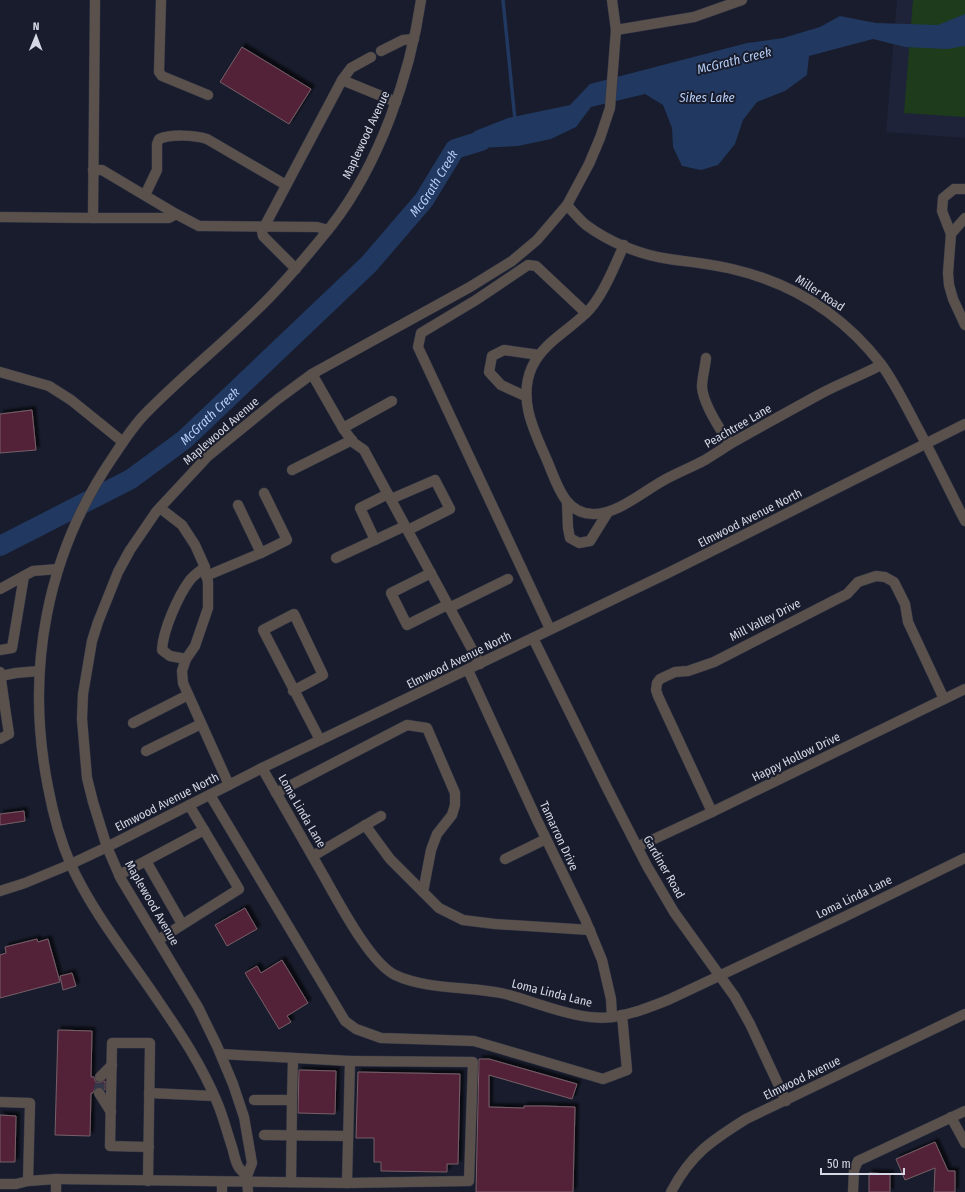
<svg xmlns="http://www.w3.org/2000/svg" width="965" height="1192" font-family="'Fira Sans Condensed',sans-serif">
<style>
.built{fill:#1e2339}
.green{fill:#1e3c1b}
.water{fill:#213860}
.lines{fill:none;stroke-linecap:round;stroke-linejoin:round}
.stream{stroke:#213860;stroke-width:3.5}
.river{stroke:#213860;stroke-width:20}
.building{fill:#532338;stroke:#765f67;filter:url(#shadow)}
.minor-tunnel{stroke:#343848;stroke-width:10;stroke-dasharray:10 5;stroke-linecap:butt}
.minor-casing{stroke:#323646;stroke-width:11}
.minor{stroke:#5a514c;stroke-width:10}
.labels{text-anchor:middle;stroke-width:4;stroke-linejoin:round;paint-order:stroke}
.street-label{font-size:12px;fill:#d5d8e4;stroke:#181c2c}
.water-label{font-size:13px;font-style:italic;fill:#b4cdf6;stroke:#181c2c}
</style>
<defs>
<filter id="shadow"><feDropShadow dx="3.5" dy="-3.5" stdDeviation="1" flood-color="#0009"/></filter>
</defs>
<rect width="100%" height="100%" fill="#181c2c"/>
<path class="built" d="M897 0H965V138L886 132Z"/>
<path class="green" d="M913 0H965V117L904 113Z"/>
<path class="water" d="M965 14V46L947 49 905 47 873 39 809 56 807 75 785 91 757 102 743 120 735 144 718 165 701 170 682 166 673 147 672 128 663 105 645 94 591 107 576 127 551 139 518 146 455 149 475 131 508 118 570 105 590 84 747 43 783 38 820 27 840 16 876 23 938 25Z"/>
<g class="lines">
<path class="stream" d="M503 0 515 120"/>
<path class="river" id="s1" d="M0 546 131 479 185 439 369 264 424 200 455 149 481 141"/>
</g>
<g class="building">
<path d="M242 47 311 89 289 124 220 82Z"/>
<path d="M32 410 36 450 0 453V414Z"/>
<path d="M24 811 25 821 0 825V814Z"/>
<path d="M245 908 257 929 227 946 215 925Z"/>
<path d="M37 939 38 942 48 939 60 982 0 998V955L6 953 5 947Z"/>
<path d="M282 960 308 1003 287 1016 291 1022 279 1029 245 973 257 966 261 973Z"/>
<path d="M72 973 76 986 63 990 60 976Z"/>
<path d="M58 1030 92 1031 91 1077H94L95 1081 98 1083 105 1081V1090L98 1087 95 1088 93 1093H91L90 1136 55 1135Z"/>
<path d="M479 1059H489L577 1084 572 1099 489 1075V1107L524 1108V1106H544L575 1107 573 1192H476Z"/>
<path d="M299 1070 336 1071 335 1114 298 1113Z"/>
<path d="M358 1072 460 1074 458 1164H447V1172L381 1171V1162H374V1138H356Z"/>
<path d="M0 1115 16 1116 15 1162H0Z"/>
<path d="M935 1142 948 1171H955V1192H934L935 1168 905 1180 896 1159Z"/>
<path d="M869 1173 890 1174V1192H869Z"/>
</g>
<g class="lines">
<path class="minor-tunnel" d="M99 1093 100 1077"/>
<defs>
<g id="minor">
<path d="M95 0 93 218H169L176 214 199 226H204L317 227 328 230"/>
<path d="M161 0 159 72 162 76 208 95"/>
<path d="M616 30 694 17 742 0"/>
<path d="M381 51 403 40 414 39"/>
<path d="M342 80 351 68 371 57"/>
<path d="M93 170H102L176 214"/>
<path d="M145 195 157 170V144L159 139C171 134 194 135 207 139L286 185"/>
<path d="M567 205C573 212 579 219 586 225 609 242 640 255 669 259 690 262 711 264 732 269 793 283 842 314 881 364 894 382 904 402 914 421 932 454 948 488 965 521"/>
<path d="M0 217 93 218"/>
<path d="M965 218 951 234 948 273 949 285 953 299 965 325"/>
<path d="M951 234 942 211 943 198 954 189H965"/>
<path d="M624 245C615 265 604 293 590 309 572 329 544 341 532 367 518 398 533 429 546 458 556 480 563 514 593 514 617 515 645 490 666 479 679 472 692 467 705 460 713 455 721 450 730 444 760 427 791 410 822 393 841 383 862 375 881 365"/>
<path d="M296 269 263 236 262 231 342 80 396 102"/>
<path d="M706 358C705 368 702 378 702 387 703 403 721 431 730 444"/>
<path d="M0 372 49 386 71 400 123 442"/>
<path d="M312 374 344 430 354 443 364 450 480 664"/>
<path d="M525 396 501 385 489 372 492 356 504 350 539 355"/>
<path d="M343 428 392 401"/>
<path d="M292 470 352 440"/>
<path d="M391 499 435 480 450 509 408 530"/>
<path d="M567 503 568 528 570 538 579 543 590 541 608 512"/>
<path d="M238 505 261 553"/>
<path d="M160 508 182 525 195 545 204 565 208 582V608L195 646 186 659 182 671 183 683 229 785"/>
<path d="M375 540 360 508 388 494"/>
<path d="M336 558 405 526"/>
<path d="M431 573 391 593 407 625 447 605"/>
<path d="M206 576 261 553 287 540 264 493"/>
<path d="M0 589 33 571 58 569"/>
<path d="M449 608 508 579"/>
<path d="M550 629 418 347 421 333 476 300 528 265 536 266 586 313"/>
<path d="M533 638 608 790 647 866 674 912 735 997 750 1024 786 1101"/>
<path d="M0 650 12 648 24 576"/>
<path d="M186 659 170 656 162 650C163 630 178 596 190 580 194 575 200 571 205 567"/>
<path d="M468 670 537 820 585 919 602 960 611 999 612 1017"/>
<path d="M0 672 4 701 0 703"/>
<path d="M0 676 16 673 39 671"/>
<path d="M293 691 323 675 294 614 263 630 320 740"/>
<path d="M133 723 188 695"/>
<path d="M0 739 9 734 4 701"/>
<path d="M146 751 201 724"/>
<path d="M262 768C282 803 302 838 322 873 337 899 369 962 395 975 427 990 470 986 505 994 537 1002 580 1022 613 1017 633 1014 650 1007 668 1000L844 917 965 858"/>
<path d="M276 793 407 725 427 728 455 793V805L452 815 437 834 431 850 423 892"/>
<path d="M210 795 345 1021 356 1029 381 1038 474 1041 603 1079 627 1070 622 1015"/>
<path d="M712 812 658 696 656 690 657 683 660 679 675 672 688 671 714 662 835 600 847 594 858 582 876 576 885 577 894 582 905 604 908 622 944 699"/>
<path d="M365 825 390 859 439 908 463 920 495 924 590 930"/>
<path d="M637 847 712 812 965 689"/>
<path d="M313 856 381 816"/>
<path d="M505 859 546 839"/>
<path d="M146 861 182 924"/>
<path d="M119 875 204 830 189 805"/>
<path d="M0 891 25 883 71 864 107 847 262 768 668 573 965 424"/>
<path d="M158 940 239 889 204 830"/>
<path d="M100 1077 112 1065"/>
<path d="M99 1093 111 1112"/>
<path d="M149 1093 214 1096"/>
<path d="M254 1100H292L291 1182"/>
<path d="M292 1100 293 1058"/>
<path d="M0 1102 30 1103 28 1181 16 1184H0"/>
<path d="M951 1117 965 1143"/>
<path d="M264 1135 348 1136"/>
<path d="M247 1176C244 1173 240 1170 238 1166 235 1161 234 1153 232 1147 227 1132 223 1116 217 1102 202 1066 181 1034 159 1002 129 957 94 915 71 865 60 840 53 814 48 787 25 671 46 555 113 457 123 442 133 426 146 413 185 373 230 338 270 297 292 274 312 250 332 225 379 164 410 76 421 0"/>
<path d="M56 1179 347 1183 350 1061 221 1054"/>
<path d="M28 1181 56 1179V1192"/>
<path d="M148 1181 150 1043H112L110 1146 149 1147"/>
<path d="M347 1183 469 1181 473 1062 350 1061"/>
<path d="M222 1192V1182"/>
<path d="M248 1192 247 1176 252 1163 244 1117 233 1084 217 1046 198 1007 121 879 107 847 93 802 87 778 82 719 83 694 92 641 98 622 118 572 130 550 156 512 207 457 278 399 312 374 470 287 512 261 537 240 567 205 589 164 600 138 610 108 616 30 612 0"/>
<path d="M671 1192C691 1154 711 1141 746 1119L965 1014"/>
<path d="M853 1192 854 1170 858 1161 965 1111"/>
</g>
</defs>
<use href="#minor" class="minor-casing"/>
<use href="#minor" class="minor"/>
</g>
<g class="labels">
<g class="street-label">
<text transform="translate(366 135) rotate(-65)" y="4">Maplewood Avenue</text>
<text transform="translate(820 293) rotate(33)" y="4">Miller Road</text>
<text transform="translate(738 426) rotate(-30)" y="4">Peachtree Lane</text>
<text transform="translate(221 431) rotate(-41)" y="4">Maplewood Avenue</text>
<text transform="translate(750 518) rotate(-27)" y="4">Elmwood Avenue North</text>
<text transform="translate(765 620) rotate(-27)" y="4">Mill Valley Drive</text>
<text transform="translate(459 660) rotate(-26)" y="4">Elmwood Avenue North</text>
<text transform="translate(796 757) rotate(-26)" y="4">Happy Hollow Drive</text>
<text transform="translate(167 802) rotate(-27)" y="4">Elmwood Avenue North</text>
<text transform="translate(302 811) rotate(60)" y="4">Loma Linda Lane</text>
<text transform="translate(559 836) rotate(65)" y="4">Tamarron Drive</text>
<text transform="translate(664 867) rotate(60)" y="4">Gardiner Road</text>
<text transform="translate(854 897) rotate(-26)" y="4">Loma Linda Lane</text>
<text transform="translate(152 903) rotate(60)" y="4">Maplewood Avenue</text>
<text transform="translate(552 993) rotate(14)" y="4">Loma Linda Lane</text>
<text transform="translate(802 1078) rotate(-26)" y="4">Elmwood Avenue</text>
</g>
<g class="water-label">
<text transform="translate(734 60) rotate(-14)" y="5">McGrath Creek</text>
<text x="707" y="102">Sikes Lake</text>
<text dy="5" stroke="none"><textPath href="#s1" startOffset="572">McGrath Creek</textPath></text>
<text dy="5" stroke="none"><textPath href="#s1" startOffset="248">McGrath Creek</textPath></text>
</g>
</g>
<g transform="translate(36 36) rotate(1)" stroke="#181c2c" stroke-width="3" paint-order="stroke">
<path d="M0-3L7 15L0 10L-7 15Z" fill="#d5d8e4"/>
<text y="-6" font-size="11" font-weight="bold" text-anchor="middle" fill="#d5d8e4">N</text>
</g>
<path d="M821 1168v6h83v-6" fill="none" stroke="#d5d8e4" stroke-width="2"/>
<text x="827" y="1168" font-size="12" fill="#d5d8e4" stroke="#181c2c" stroke-width="3" paint-order="stroke">50 m</text>
</svg>
